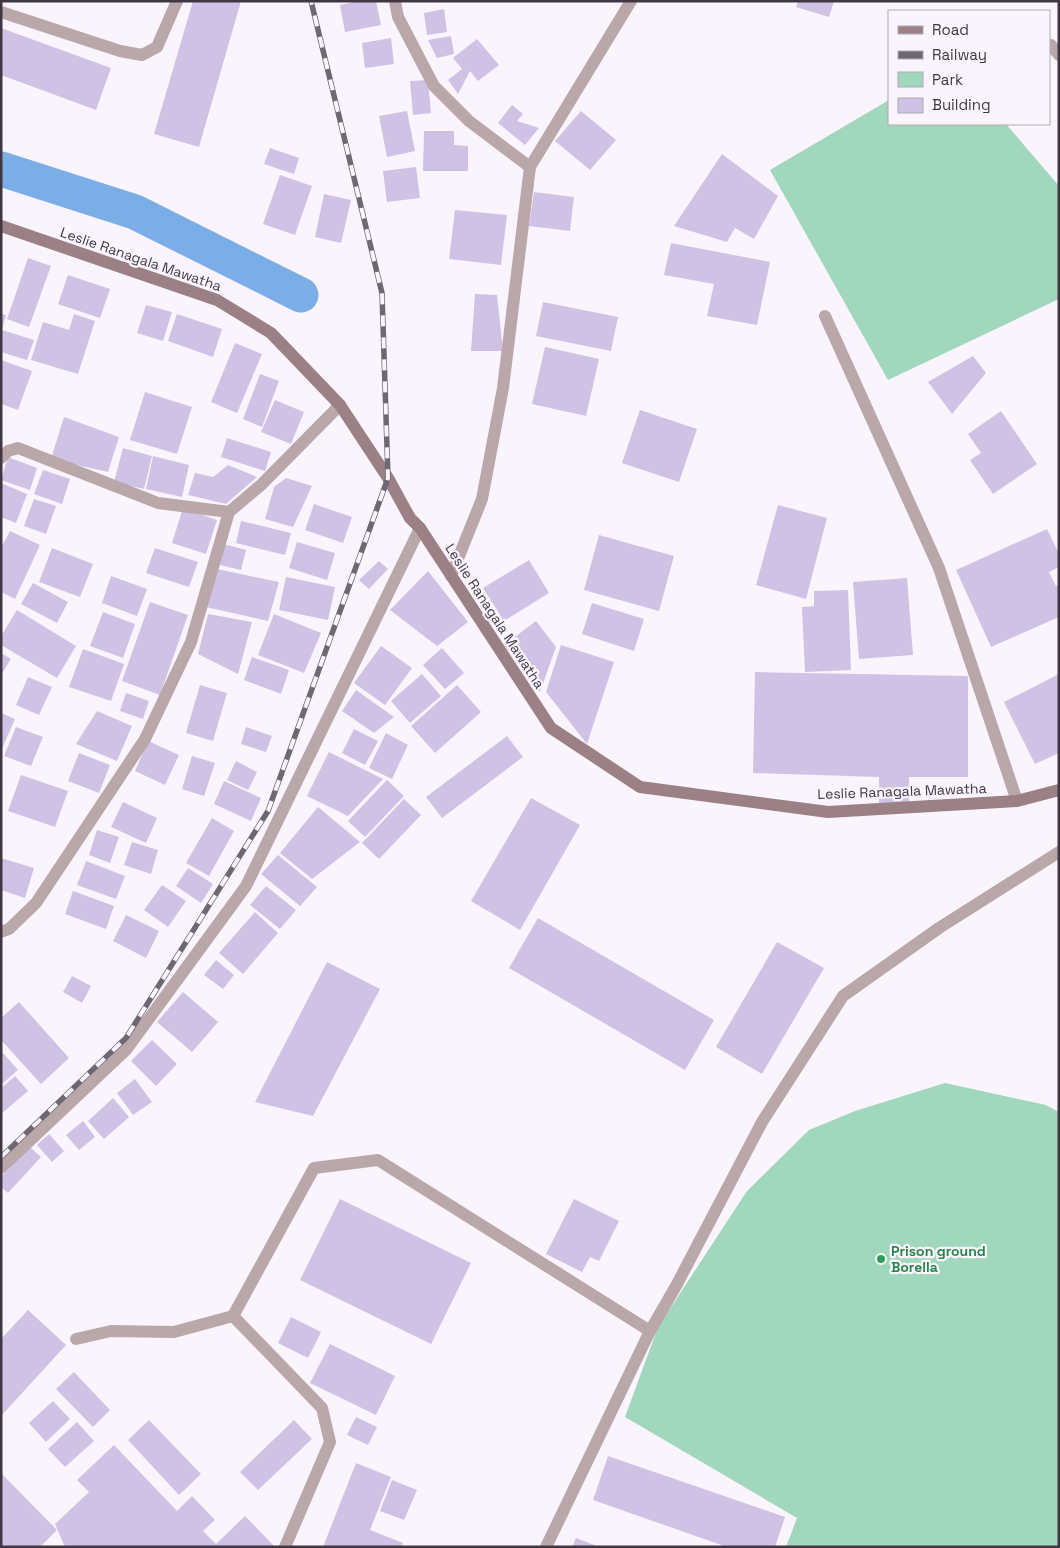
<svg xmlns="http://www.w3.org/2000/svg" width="1060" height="1548" font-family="'Space Grotesk',sans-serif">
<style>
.green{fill:#a1d7bd}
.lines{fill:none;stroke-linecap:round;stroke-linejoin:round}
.canal{stroke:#7bade7;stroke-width:35}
.building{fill:#d0c2e5}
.lane{stroke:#b9a7aa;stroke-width:12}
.street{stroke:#b9a7aa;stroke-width:12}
.secondary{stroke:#9b8085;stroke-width:12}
.rail-casing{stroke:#6f6771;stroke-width:5.5}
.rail{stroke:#faf5fc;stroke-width:4;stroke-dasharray:11;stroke-linecap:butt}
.leisure-dot{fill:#2e9e5b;stroke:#faf5fc;stroke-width:2}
.labels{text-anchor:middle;stroke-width:4.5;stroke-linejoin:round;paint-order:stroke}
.street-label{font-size:14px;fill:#403743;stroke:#faf5fc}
.leisure-label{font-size:14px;font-weight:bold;fill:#27864d;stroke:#faf5fc;text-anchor:start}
</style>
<rect width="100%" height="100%" fill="#faf5fc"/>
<g class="green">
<path d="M889 100V124H1006L1059 186V299L888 380 770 170Z"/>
<path d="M945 1083 1046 1105 1059 1112V1547H786L797 1518 625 1417 658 1327 747 1191 809 1130 855 1111Z"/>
</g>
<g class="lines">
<path class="canal" d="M1 169 135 212 301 295"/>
</g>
<g class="building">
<path d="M193 1H241L199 147 154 134Z"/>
<path d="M359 1H376L381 25 345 32 340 5Z"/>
<path d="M798 1H834L829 17 796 7Z"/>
<path d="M444 9 447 32 427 35 424 13Z"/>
<path d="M1 28 111 68 96 110 1 75Z"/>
<path d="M451 36 454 54 437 58 428 40Z"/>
<path d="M391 38 394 64 365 68 362 43Z"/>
<path d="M477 39 499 65 478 81 470 71 458 94 448 80 462 69 453 58Z"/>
<path d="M428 80 431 113 413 115 410 81Z"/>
<path d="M512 105 523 114 517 121 539 128 525 145 498 123Z"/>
<path d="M407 111 415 151 387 157 379 116Z"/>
<path d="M581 111 616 140 590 170 555 141Z"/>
<path d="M424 131H454V145L468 146V171H423Z"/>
<path d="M270 148 299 158 294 174 264 164Z"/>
<path d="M722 154 778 196 754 239 735 228 727 242 674 226Z"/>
<path d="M416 167 420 198 387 202 383 171Z"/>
<path d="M280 175 312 186 295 235 263 224Z"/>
<path d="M534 192 574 197 570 231 529 226Z"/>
<path d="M324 194 351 200 341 243 315 237Z"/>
<path d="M455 210 507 215 501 265 449 259Z"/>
<path d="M671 243 770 262 757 325 707 316 714 284 664 275Z"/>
<path d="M28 258 51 266 29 327 7 319Z"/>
<path d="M68 275 110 289 100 318 58 304Z"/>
<path d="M475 294 497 295 503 351H471Z"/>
<path d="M543 302 618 317 611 351 536 336Z"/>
<path d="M146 305 172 312 163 341 137 333Z"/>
<path d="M1 314 6 315 2 330 34 340 27 360 1 352Z"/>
<path d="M74 314 95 321 78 374 31 360 43 322 69 330Z"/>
<path d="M177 314 222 329 213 357 168 341Z"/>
<path d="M235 343 262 354 237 413 211 402Z"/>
<path d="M545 347 599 359 586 416 532 404Z"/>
<path d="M973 356 986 373 952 414 928 382Z"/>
<path d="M1 360 32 371 18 410 1 404Z"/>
<path d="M260 374 279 381 262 427 243 419Z"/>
<path d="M145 392 192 407 177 454 130 440Z"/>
<path d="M275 400 304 412 291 444 261 432Z"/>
<path d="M640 410 697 429 679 482 622 463Z"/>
<path d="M1001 411 1037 464 993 494 970 460 981 453 968 434Z"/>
<path d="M64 417 119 437 108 472 51 459Z"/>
<path d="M227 438 271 452 265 471 221 457Z"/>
<path d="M123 448 152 456 144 489 114 482Z"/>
<path d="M153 456 189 465 182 497 146 489Z"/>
<path d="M8 457 37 468 30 490 1 480Z"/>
<path d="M228 465 257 477 226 504 188 495 195 473 213 477Z"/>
<path d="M43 470 70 479 62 504 34 494Z"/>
<path d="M286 478 312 486 293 527 265 519 274 487Z"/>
<path d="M1 483 27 494 16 523 1 517Z"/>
<path d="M34 499 56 506 46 534 24 526Z"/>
<path d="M314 504 352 517 343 543 305 530Z"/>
<path d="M778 505 827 518 806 599 756 585Z"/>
<path d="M183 508 217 520 206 554 172 543Z"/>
<path d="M241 521 291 533 285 555 236 543Z"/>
<path d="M1047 529 1059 554V567L1049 572 1056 586 1059 585V617L991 647 956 570Z"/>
<path d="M10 531 40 545 15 599 1 592V548Z"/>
<path d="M599 535 674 556 659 611 584 590Z"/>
<path d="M297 542 335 553 327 580 289 568Z"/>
<path d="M224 544 246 550 241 570 220 565Z"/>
<path d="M52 548 93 564 80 597 39 582Z"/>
<path d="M155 548 198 562 189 587 146 573Z"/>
<path d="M529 560 549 593 504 621 483 588Z"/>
<path d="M379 561 388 569 369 589 359 580Z"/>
<path d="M217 569 279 582 268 621 206 607Z"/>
<path d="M428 571 468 622 437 646 390 610Z"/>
<path d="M111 576 147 589 137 616 102 603Z"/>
<path d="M286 577 335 587 328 620 279 610Z"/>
<path d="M907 578 913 655 859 659 853 582Z"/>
<path d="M33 583 68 602 57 623 21 604Z"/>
<path d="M848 590 851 670 805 672 802 607 814 606V591Z"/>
<path d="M150 602 188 615 160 695 122 681Z"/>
<path d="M592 603 644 619 634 651 582 634Z"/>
<path d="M17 610 76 646 57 678 1 645V636Z"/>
<path d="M103 612 135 624 123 658 90 646Z"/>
<path d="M208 614 252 622 238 674 198 654Z"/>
<path d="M274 614 321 633 304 673 258 655Z"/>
<path d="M536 621 556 647 540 692 504 645Z"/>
<path d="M561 645 614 662 587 744 546 692Z"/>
<path d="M381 646 412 668 385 705 354 683Z"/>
<path d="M442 648 464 673 445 689 423 665Z"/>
<path d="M83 649 124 664 111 701 69 687Z"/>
<path d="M1 653 11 659 1 675Z"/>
<path d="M252 657 289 670 281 694 244 680Z"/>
<path d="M755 672 968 676V777H909V803H879V777L753 773Z"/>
<path d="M422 674 441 696 410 723 391 701Z"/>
<path d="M1059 674V753L1035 764 1004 702Z"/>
<path d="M28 677 52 687 39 715 16 705Z"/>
<path d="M200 685 227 693 213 741 186 733Z"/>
<path d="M457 685 481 712 435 753 411 726Z"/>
<path d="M356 690 394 717 374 733 342 711Z"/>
<path d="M126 693 149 701 143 719 120 711Z"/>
<path d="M97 711 132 726 117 761 76 744Z"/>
<path d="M1 713 15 719 1 751Z"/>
<path d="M16 727 43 737 31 766 4 756Z"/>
<path d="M246 727 272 736 266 752 241 744Z"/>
<path d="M354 729 378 741 365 765 342 753Z"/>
<path d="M386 733 408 745 392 779 369 768Z"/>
<path d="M507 736 523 757 442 818 426 797Z"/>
<path d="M148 741 179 755 165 785 135 771Z"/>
<path d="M329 752 383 779 348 816 307 796Z"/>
<path d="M79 753 110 765 99 793 68 781Z"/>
<path d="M192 756 215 763 204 796 182 789Z"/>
<path d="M236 761 257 772 248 790 227 780Z"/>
<path d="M21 775 68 791 55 827 8 811Z"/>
<path d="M387 780 404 796 365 837 348 821Z"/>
<path d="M224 781 261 798 251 821 214 804Z"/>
<path d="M531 798 580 825 520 930 471 901Z"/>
<path d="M404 799 421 815 379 859 362 843Z"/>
<path d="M123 802 157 818 146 843 111 827Z"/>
<path d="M318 807 360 842 312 879 280 853Z"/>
<path d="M212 818 234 831 209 876 186 863Z"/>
<path d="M97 830 119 837 110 863 89 855Z"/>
<path d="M132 842 158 850 151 874 124 865Z"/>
<path d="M278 855 317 887 300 906 261 874Z"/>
<path d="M1 858 34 868 25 898 1 890Z"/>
<path d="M86 861 125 876 116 899 77 885Z"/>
<path d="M188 868 213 884 201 903 176 886Z"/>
<path d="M162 885 186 901 168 927 144 910Z"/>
<path d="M266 886 296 910 280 929 250 905Z"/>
<path d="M73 891 114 906 106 929 65 914Z"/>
<path d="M255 912 278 933 243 974 219 953Z"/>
<path d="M126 915 159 931 146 958 113 941Z"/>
<path d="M538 918 714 1020 685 1070 509 968Z"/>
<path d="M777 942 824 968 762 1074 716 1047Z"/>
<path d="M216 960 234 975 223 989 204 975Z"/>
<path d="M327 962 380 989 313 1116 255 1102Z"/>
<path d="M72 976 91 986 82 1003 63 992Z"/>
<path d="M183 992 218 1022 192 1052 157 1022Z"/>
<path d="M19 1002 69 1058 41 1084 1 1040V1018Z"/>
<path d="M152 1040 177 1064 156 1086 131 1061Z"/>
<path d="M3 1053 18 1070 1 1085V1055Z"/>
<path d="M15 1076 28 1091 1 1114V1088Z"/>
<path d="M135 1079 152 1102 133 1115 117 1093Z"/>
<path d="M113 1098 129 1117 104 1139 88 1121Z"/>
<path d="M83 1121 95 1137 79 1150 66 1135Z"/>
<path d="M49 1134 64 1151 52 1162 37 1145Z"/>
<path d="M30 1147 41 1157 8 1193 1 1187V1177Z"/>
<path d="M340 1199 471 1263 431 1344 300 1280Z"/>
<path d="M574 1199 619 1221 599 1261 590 1257 582 1272 546 1254Z"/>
<path d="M28 1310 66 1345 1 1416V1339Z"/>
<path d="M291 1317 321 1332 308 1358 278 1343Z"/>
<path d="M330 1344 395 1376 376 1415 310 1383Z"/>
<path d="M74 1372 110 1410 93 1427 56 1389Z"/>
<path d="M53 1401 70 1419 46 1442 29 1423Z"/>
<path d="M356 1417 377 1427 368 1445 347 1435Z"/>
<path d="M149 1420 201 1474 179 1495 128 1440Z"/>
<path d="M294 1420 312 1439 258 1490 240 1472Z"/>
<path d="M77 1422 94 1441 65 1467 48 1449Z"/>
<path d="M114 1445 177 1511 192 1496 215 1520 203 1531 216 1544 245 1516 275 1547H65L55 1524 89 1492 77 1480Z"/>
<path d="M608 1456 785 1517 775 1547H727L593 1500Z"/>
<path d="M356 1463 391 1477 370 1530 403 1543 402 1547H323Z"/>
<path d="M1 1473 57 1530 40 1547H1Z"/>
<path d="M392 1480 417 1490 404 1520 380 1511Z"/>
<path d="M576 1538 600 1547H572Z"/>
</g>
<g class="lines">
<g class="lane">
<path d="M1 12 120 51 142 55 157 47 177 1"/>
<path d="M76 1339 111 1331 174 1332 233 1316"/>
<path d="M285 1547 330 1442 322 1408 233 1316 314 1168 378 1160 650 1331"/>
</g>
<g class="street">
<path d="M395 1 398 17 434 86 469 121 530 167"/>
<path d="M1051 45 1059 55"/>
<path d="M825 316 939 568 1017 801"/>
<path d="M1 458 8 451 18 448 158 503 229 512"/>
<path d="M451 576 482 499 503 388 530 167 631 1"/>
<path d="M1 932 9 929 36 903 145 739 191 642 229 512 261 485 340 405"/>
<path d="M1 1168 126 1050 246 886 420 528"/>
<path d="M546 1547 650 1331 676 1286 762 1122 843 996 939 928 1059 852"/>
</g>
<path class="secondary" d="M1 226 217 300 271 333 340 405 388 478 410 518 420 528 551 728 640 787 828 812 1017 801 1059 790"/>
<defs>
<path id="rail" d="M1 1157 126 1038 268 811 388 478 382 293 311 1"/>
</defs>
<use href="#rail" class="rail-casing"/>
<use href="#rail" class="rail"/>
</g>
<circle class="leisure-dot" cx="881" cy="1259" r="5"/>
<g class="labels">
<g class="street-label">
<text transform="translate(141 259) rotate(19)" y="5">Leslie Ranagala Mawatha</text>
<text transform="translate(495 616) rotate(57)" y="5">Leslie Ranagala Mawatha</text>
<text transform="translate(902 791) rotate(-2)" y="5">Leslie Ranagala Mawatha</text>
</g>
<g class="leisure-label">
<text x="891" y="1256">Prison ground<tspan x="891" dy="16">Borella</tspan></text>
</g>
</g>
<rect width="1060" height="1548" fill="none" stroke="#403743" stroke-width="5"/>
<rect x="888" y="10" width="162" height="115" fill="#faf5fc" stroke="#b0a9b2"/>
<rect x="898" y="26" width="25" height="8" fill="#9b8085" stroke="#b0a9b2"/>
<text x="932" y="35" font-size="15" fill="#403743">Road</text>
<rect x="898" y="51" width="25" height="8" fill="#6f6771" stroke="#b0a9b2"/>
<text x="932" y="60" font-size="15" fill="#403743">Railway</text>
<rect x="898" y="72" width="25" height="15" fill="#a1d7bd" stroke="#b0a9b2"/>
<text x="932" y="85" font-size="15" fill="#403743">Park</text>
<rect x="898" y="98" width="25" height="15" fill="#d0c2e5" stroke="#b0a9b2"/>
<text x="932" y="110" font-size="15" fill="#403743">Building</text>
</svg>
